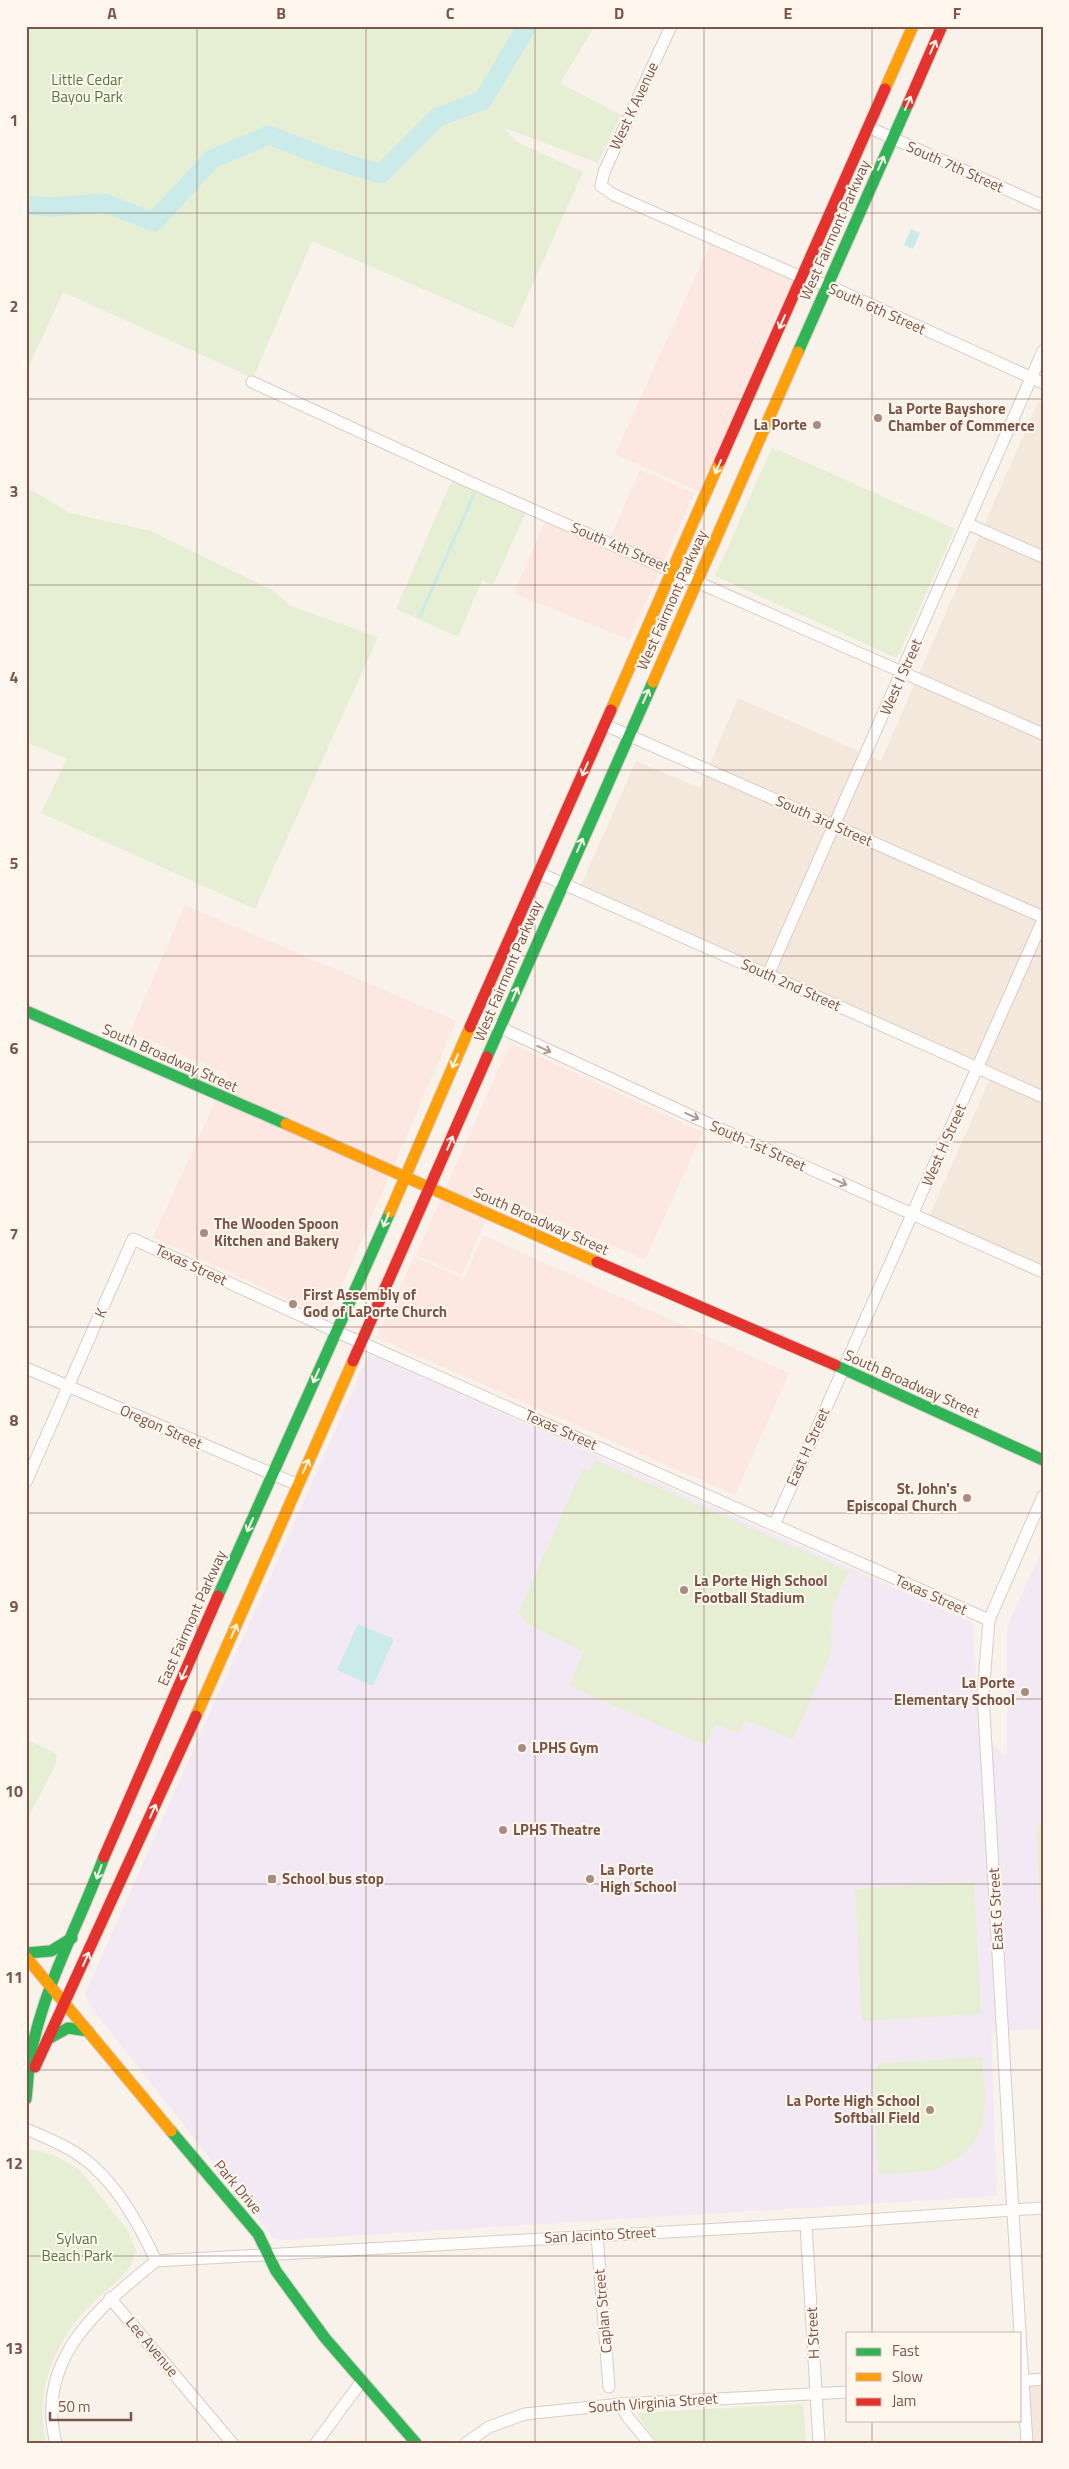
<svg xmlns="http://www.w3.org/2000/svg" width="1069" height="2469" font-family="'Titillium Web',sans-serif">
<style>
.residential{fill:#f4e7db}
.commercial{fill:#fce8e1}
.education{fill:#f3e9f4}
.green{fill:#e6efd4}
.water{fill:#cbeaea}
.lines{fill:none;stroke-linecap:round;stroke-linejoin:round}
.stream{stroke:#cbeaea;stroke-width:3}
.river{stroke:#cbeaea;stroke-width:19}
.street-casing{stroke:#d7cdc8;stroke-width:13}
.fast-casing{stroke:#d8cdc8;stroke-width:13}
.slow-casing{stroke:#d8cdc8;stroke-width:13}
.jam-casing{stroke:#d8cdc8;stroke-width:13}
.street{stroke:#fefdfc;stroke-width:11}
.fast{stroke:#30b455;stroke-width:11}
.slow{stroke:#ff9f0a;stroke-width:11}
.jam{stroke:#e5322d;stroke-width:11}
.oneway{stroke:#fff6ed}
.oneway2{stroke:#af9890}
.grid{fill:none;stroke:#7a5548;stroke-width:1;stroke-opacity:0.55}
.poi-dot{fill:#a68c81;stroke:#fff6ed;stroke-width:2}
.labels{text-anchor:middle;stroke-width:4;stroke-linejoin:round;paint-order:stroke}
.park-label{font-size:15px;fill:#547a3c;stroke:#fff6ed}
.street-label{font-size:15px;fill:#7a5548;stroke:#fff6ed}
.poi-label{font-size:15px;font-weight:bold;fill:#7a5548;stroke:#fff6ed;text-anchor:start}
.neatline{fill:none;stroke:#7a5548;stroke-width:2}
.grid-label{font-size:16px;text-anchor:middle;font-weight:bold;fill:#7a5548}
</style>
<rect width="100%" height="100%" fill="#f8f2eb"/>
<g class="residential">
<path d="M1038 402 1043 404V1273L927 1221 993 1072 579 890 636 761 700 788 738 698 881 761Z"/>
<path d="M1043 2383V2443H1032L1028 2384Z"/>
</g>
<g class="commercial">
<path d="M711 242 795 280 700 492 615 454Z"/>
<path d="M640 470 694 493 629 640 514 593 546 519 606 547Z"/>
<path d="M185 905 456 1021 328 1318 153 1237 228 1074 130 1032Z"/>
<path d="M510 1043 703 1132 645 1260 497 1194 462 1275 416 1255Z"/>
<path d="M483 1235 789 1373 735 1495 377 1338 414 1257 464 1279Z"/>
</g>
<path class="education" d="M369 1354 973 1623 978 1732 1007 1757V1627L1043 1548V2028L991 2033 997 2196 282 2240 272 2237 91 2007 85 1994Z"/>
<g class="green">
<path d="M26 26H595L560 83 621 115 598 163 502 127 517 142 583 172 513 328 312 241 253 378 63 292 26 373Z"/>
<path d="M772 447 955 529 897 658 715 576Z"/>
<path d="M456 480 522 509 525 514 493 585 482 580 458 637 396 609 450 484Z"/>
<path d="M26 487 70 513 151 531 272 590 291 606 378 637 255 909 41 813 67 759 26 742Z"/>
<path d="M595 1460 849 1571 832 1608 831 1654 793 1739 745 1720 738 1733 715 1724 706 1746 569 1686 584 1652 531 1626 518 1613 582 1469 590 1471Z"/>
<path d="M26 1739 57 1754 55 1766 26 1822Z"/>
<path d="M1043 1822V1921L1039 1905 1037 1829Z"/>
<path d="M974 1882 981 2014 862 2021 855 1889Z"/>
<path d="M982 2057C985 2095 993 2139 953 2161 946 2165 937 2170 928 2171 912 2173 895 2173 878 2174L873 2071 881 2063Z"/>
<path d="M26 2148 51 2154 79 2169 128 2231 136 2250C134 2255 132 2263 129 2268 118 2283 100 2295 87 2308 54 2343 33 2396 47 2443H26Z"/>
<path d="M803 2404 806 2443H657L636 2413Z"/>
</g>
<g class="water">
<path d="M911 229 920 233 913 249 904 245Z"/>
<path d="M358 1624 394 1639 373 1686 337 1670Z"/>
</g>
<g class="lines">
<path class="stream" d="M420 616 474 494"/>
<path class="river" d="M26 205 50 207 105 203 154 222 212 159 269 135 325 157 381 174 438 117 483 100 527 26"/>
<defs>
<g id="street">
<path d="M671 26 604 172 601 186 614 195 801 277 827 285 1043 383"/>
<path d="M868 127 1043 206"/>
<path d="M252 382 465 480 1043 734"/>
<path d="M968 524 1043 557"/>
<path d="M605 725 1043 917"/>
<path d="M539 873 1043 1097"/>
<path d="M768 975 1043 351"/>
<path d="M475 1016 698 1119 1043 1272"/>
<path d="M26 1368 298 1485"/>
<path d="M26 1482 133 1239 335 1331 989 1620"/>
<path d="M774 1525 1043 920"/>
<path d="M26 2129C50 2139 74 2149 93 2166 121 2191 141 2228 156 2261"/>
<path d="M806 2224 819 2443"/>
<path d="M597 2235 609 2387"/>
<path d="M156 2261 806 2224 1043 2208"/>
<path d="M110 2298 232 2443"/>
<path d="M1020 2333 983 1695 989 1620 1043 1496"/>
<path d="M1020 2335 1027 2443"/>
<path d="M1020 2381 1043 2379"/>
<path d="M621 2404 627 2416 649 2443"/>
<path d="M56 2443C34 2360 99 2307 156 2261"/>
<path d="M316 2443 361 2382"/>
<path d="M466 2443 489 2427 525 2414 621 2404 848 2392"/>
</g>
<g id="fast">
<path d="M798 352 908 104"/>
<path d="M26 1011 286 1124"/>
<path d="M487 1057 653 682"/>
<path d="M835 1365 1043 1460"/>
<path d="M218 1596 390 1212"/>
<path d="M26 1953 51 1951 72 1938"/>
<path d="M48 2039 68 2028 88 2031"/>
<path d="M26 2099C28 2084 28 2068 31 2054 44 1985 80 1922 104 1857"/>
<path d="M171 2131 258 2234 276 2271 325 2338 416 2443"/>
</g>
<g id="slow">
<path d="M885 89 913 26"/>
<path d="M653 682 798 352"/>
<path d="M611 710 720 461"/>
<path d="M286 1124 597 1262"/>
<path d="M390 1212 470 1027"/>
<path d="M196 1716 353 1361"/>
<path d="M26 1957 171 2131"/>
</g>
<g id="jam">
<path d="M908 104 942 26"/>
<path d="M720 461 885 89"/>
<path d="M470 1027 611 710"/>
<path d="M597 1262 835 1365"/>
<path d="M353 1361 487 1057"/>
<path d="M104 1857 218 1596"/>
<path d="M35 2067 196 1716"/>
</g>
</defs>
<use href="#street" class="street-casing"/>
<use href="#fast" class="fast-casing"/>
<use href="#slow" class="slow-casing"/>
<use href="#jam" class="jam-casing"/>
<use href="#street" class="street"/>
<use href="#fast" class="fast"/>
<use href="#slow" class="slow"/>
<use href="#jam" class="jam"/>
</g>
<defs><path id="oneway-shaft" d="M-6 0H5M1.5-3L5.5 0L1.5 3" fill="none" stroke-width="1.6" stroke-linecap="round" stroke-linejoin="round" transform="scale(1.25)"/></defs>
<g class="oneway">
<use href="#oneway-shaft" transform="translate(933 47) rotate(-66)"/>
<use href="#oneway-shaft" transform="translate(908 103) rotate(-66)"/>
<use href="#oneway-shaft" transform="translate(881 163) rotate(-66)"/>
<use href="#oneway-shaft" transform="translate(782 322) rotate(114)"/>
<use href="#oneway-shaft" transform="translate(718 467) rotate(114)"/>
<use href="#oneway-shaft" transform="translate(646 696) rotate(-66)"/>
<use href="#oneway-shaft" transform="translate(585 769) rotate(114)"/>
<use href="#oneway-shaft" transform="translate(580 845) rotate(-66)"/>
<use href="#oneway-shaft" transform="translate(515 994) rotate(-67)"/>
<use href="#oneway-shaft" transform="translate(455 1061) rotate(113)"/>
<use href="#oneway-shaft" transform="translate(450 1143) rotate(-67)"/>
<use href="#oneway-shaft" transform="translate(386 1220) rotate(113)"/>
<use href="#oneway-shaft" transform="translate(316 1376) rotate(114)"/>
<use href="#oneway-shaft" transform="translate(306 1466) rotate(-66)"/>
<use href="#oneway-shaft" transform="translate(250 1525) rotate(114)"/>
<use href="#oneway-shaft" transform="translate(234 1631) rotate(-67)"/>
<use href="#oneway-shaft" transform="translate(184 1673) rotate(114)"/>
<use href="#oneway-shaft" transform="translate(153 1811) rotate(-66)"/>
<use href="#oneway-shaft" transform="translate(99 1872) rotate(110)"/>
<use href="#oneway-shaft" transform="translate(86 1959) rotate(-66)"/>
</g>
<g class="oneway2">
<use href="#oneway-shaft" transform="translate(544 1049) rotate(24)"/>
<use href="#oneway-shaft" transform="translate(692 1116) rotate(24)"/>
<use href="#oneway-shaft" transform="translate(840 1182) rotate(24)"/>
</g>
<path class="grid" d="M197 26V2443M366 26V2443M535 26V2443M704 26V2443M872 26V2333M26 213H1043M26 399H1043M26 585H1043M26 770H1043M26 956H1043M26 1142H1043M26 1327H1043M26 1513H1043M26 1699H1043M26 1884H1043M26 2070H1043M26 2256H1043M872 2420V2443"/>
<g class="poi-dot">
<circle cx="878" cy="418" r="5"/>
<circle cx="817" cy="425" r="5"/>
<circle cx="204" cy="1233" r="5"/>
<circle cx="293" cy="1304" r="5"/>
<circle cx="967" cy="1498" r="5"/>
<circle cx="684" cy="1590" r="5"/>
<circle cx="1025" cy="1692" r="5"/>
<circle cx="522" cy="1748" r="5"/>
<circle cx="503" cy="1830" r="5"/>
<rect x="267" y="1874" width="10" height="10" rx="2.5"/>
<circle cx="590" cy="1879" r="5"/>
<circle cx="930" cy="2110" r="5"/>
</g>
<g class="labels">
<g class="park-label">
<text x="87" y="85">Little Cedar<tspan x="87" dy="17">Bayou Park</tspan></text>
<text x="77" y="2244">Sylvan<tspan x="77" dy="17">Beach Park</tspan></text>
</g>
<g class="street-label">
<text transform="translate(634 106) rotate(-65)" y="5">West K Avenue</text>
<text transform="translate(955 167) rotate(24)" y="5">South 7th Street</text>
<text transform="translate(835 230) rotate(-66)" y="5">West Fairmont Parkway</text>
<text transform="translate(877 309) rotate(24)" y="5">South 6th Street</text>
<text transform="translate(620 547) rotate(23)" y="5">South 4th Street</text>
<text transform="translate(672 600) rotate(-66)" y="5">West Fairmont Parkway</text>
<text transform="translate(901 677) rotate(-66)" y="5">West I Street</text>
<text transform="translate(824 821) rotate(24)" y="5">South 3rd Street</text>
<text transform="translate(508 971) rotate(-67)" y="5">West Fairmont Parkway</text>
<text transform="translate(791 985) rotate(24)" y="5">South 2nd Street</text>
<text transform="translate(170 1058) rotate(24)" y="5">South Broadway Street</text>
<text transform="translate(944 1145) rotate(-66)" y="5">West H Street</text>
<text transform="translate(758 1146) rotate(24)" y="5">South 1st Street</text>
<text transform="translate(541 1221) rotate(24)" y="5">South Broadway Street</text>
<text transform="translate(191 1265) rotate(25)" y="5">Texas Street</text>
<text transform="translate(101 1313) rotate(-66)" y="5">K</text>
<text transform="translate(912 1384) rotate(24)" y="5">South Broadway Street</text>
<text transform="translate(161 1427) rotate(24)" y="5">Oregon Street</text>
<text transform="translate(561 1430) rotate(24)" y="5">Texas Street</text>
<text transform="translate(808 1447) rotate(-66)" y="5">East H Street</text>
<text transform="translate(931 1595) rotate(24)" y="5">Texas Street</text>
<text transform="translate(192 1618) rotate(-66)" y="5">East Fairmont Parkway</text>
<text transform="translate(996 1909) rotate(-93)" y="5">East G Street</text>
<text transform="translate(238 2187) rotate(50)" y="5">Park Drive</text>
<text transform="translate(600 2235) rotate(-3)" y="5">San Jacinto Street</text>
<text transform="translate(603 2311) rotate(-95)" y="5">Caplan Street</text>
<text transform="translate(813 2333) rotate(-93)" y="5">H Street</text>
<text transform="translate(152 2347) rotate(50)" y="5">Lee Avenue</text>
<text transform="translate(653 2403) rotate(-4)" y="5">South Virginia Street</text>
</g>
<g class="poi-label">
<text x="888" y="414">La Porte Bayshore<tspan x="888" dy="17">Chamber of Commerce</tspan></text>
<text x="807" y="430" text-anchor="end">La Porte</text>
<text x="214" y="1229">The Wooden Spoon<tspan x="214" dy="17">Kitchen and Bakery</tspan></text>
<text x="303" y="1300">First Assembly of<tspan x="303" dy="17">God of LaPorte Church</tspan></text>
<text x="957" y="1494" text-anchor="end">St. John's<tspan x="957" dy="17">Episcopal Church</tspan></text>
<text x="694" y="1586">La Porte High School<tspan x="694" dy="17">Football Stadium</tspan></text>
<text x="1015" y="1688" text-anchor="end">La Porte<tspan x="1015" dy="17">Elementary School</tspan></text>
<text x="532" y="1753">LPHS Gym</text>
<text x="513" y="1835">LPHS Theatre</text>
<text x="600" y="1875">La Porte<tspan x="600" dy="17">High School</tspan></text>
<text x="282" y="1884">School bus stop</text>
<text x="920" y="2106" text-anchor="end">La Porte High School<tspan x="920" dy="17">Softball Field</tspan></text>
</g>
</g>
<rect width="1069" height="2469" fill="none" stroke="#fff6ed" stroke-width="55"/>
<rect x="846" y="2332" width="175" height="90" fill="#fff6ed" stroke="#cab6ab"/>
<rect x="856" y="2348" width="25" height="8" fill="#30b455" stroke="#cab6ab"/>
<text x="892" y="2356" font-size="15" fill="#7a5548">Fast</text>
<rect x="856" y="2373" width="25" height="8" fill="#ff9f0a" stroke="#cab6ab"/>
<text x="892" y="2382" font-size="15" fill="#7a5548">Slow</text>
<rect x="856" y="2398" width="25" height="8" fill="#e5322d" stroke="#cab6ab"/>
<text x="892" y="2406" font-size="15" fill="#7a5548">Jam</text>
<path d="M50 2412v8h81v-8" fill="none" stroke="#7a5548" stroke-width="2.5"/>
<text x="58" y="2412" font-size="15" fill="#7a5548" stroke="#fff6ed" stroke-width="4" paint-order="stroke">50 m</text>
<rect x="28" y="28" width="1014" height="2414" class="neatline"/>
<g class="grid-label">
<text x="112" y="19">A</text>
<text x="281" y="19">B</text>
<text x="450" y="19">C</text>
<text x="619" y="19">D</text>
<text x="788" y="19">E</text>
<text x="957" y="19">F</text>
<text x="14" y="126">1</text>
<text x="14" y="312">2</text>
<text x="14" y="497">3</text>
<text x="14" y="683">4</text>
<text x="14" y="869">5</text>
<text x="14" y="1054">6</text>
<text x="14" y="1240">7</text>
<text x="14" y="1426">8</text>
<text x="14" y="1612">9</text>
<text x="14" y="1797">10</text>
<text x="14" y="1983">11</text>
<text x="14" y="2169">12</text>
<text x="14" y="2354">13</text>
</g>
</svg>
